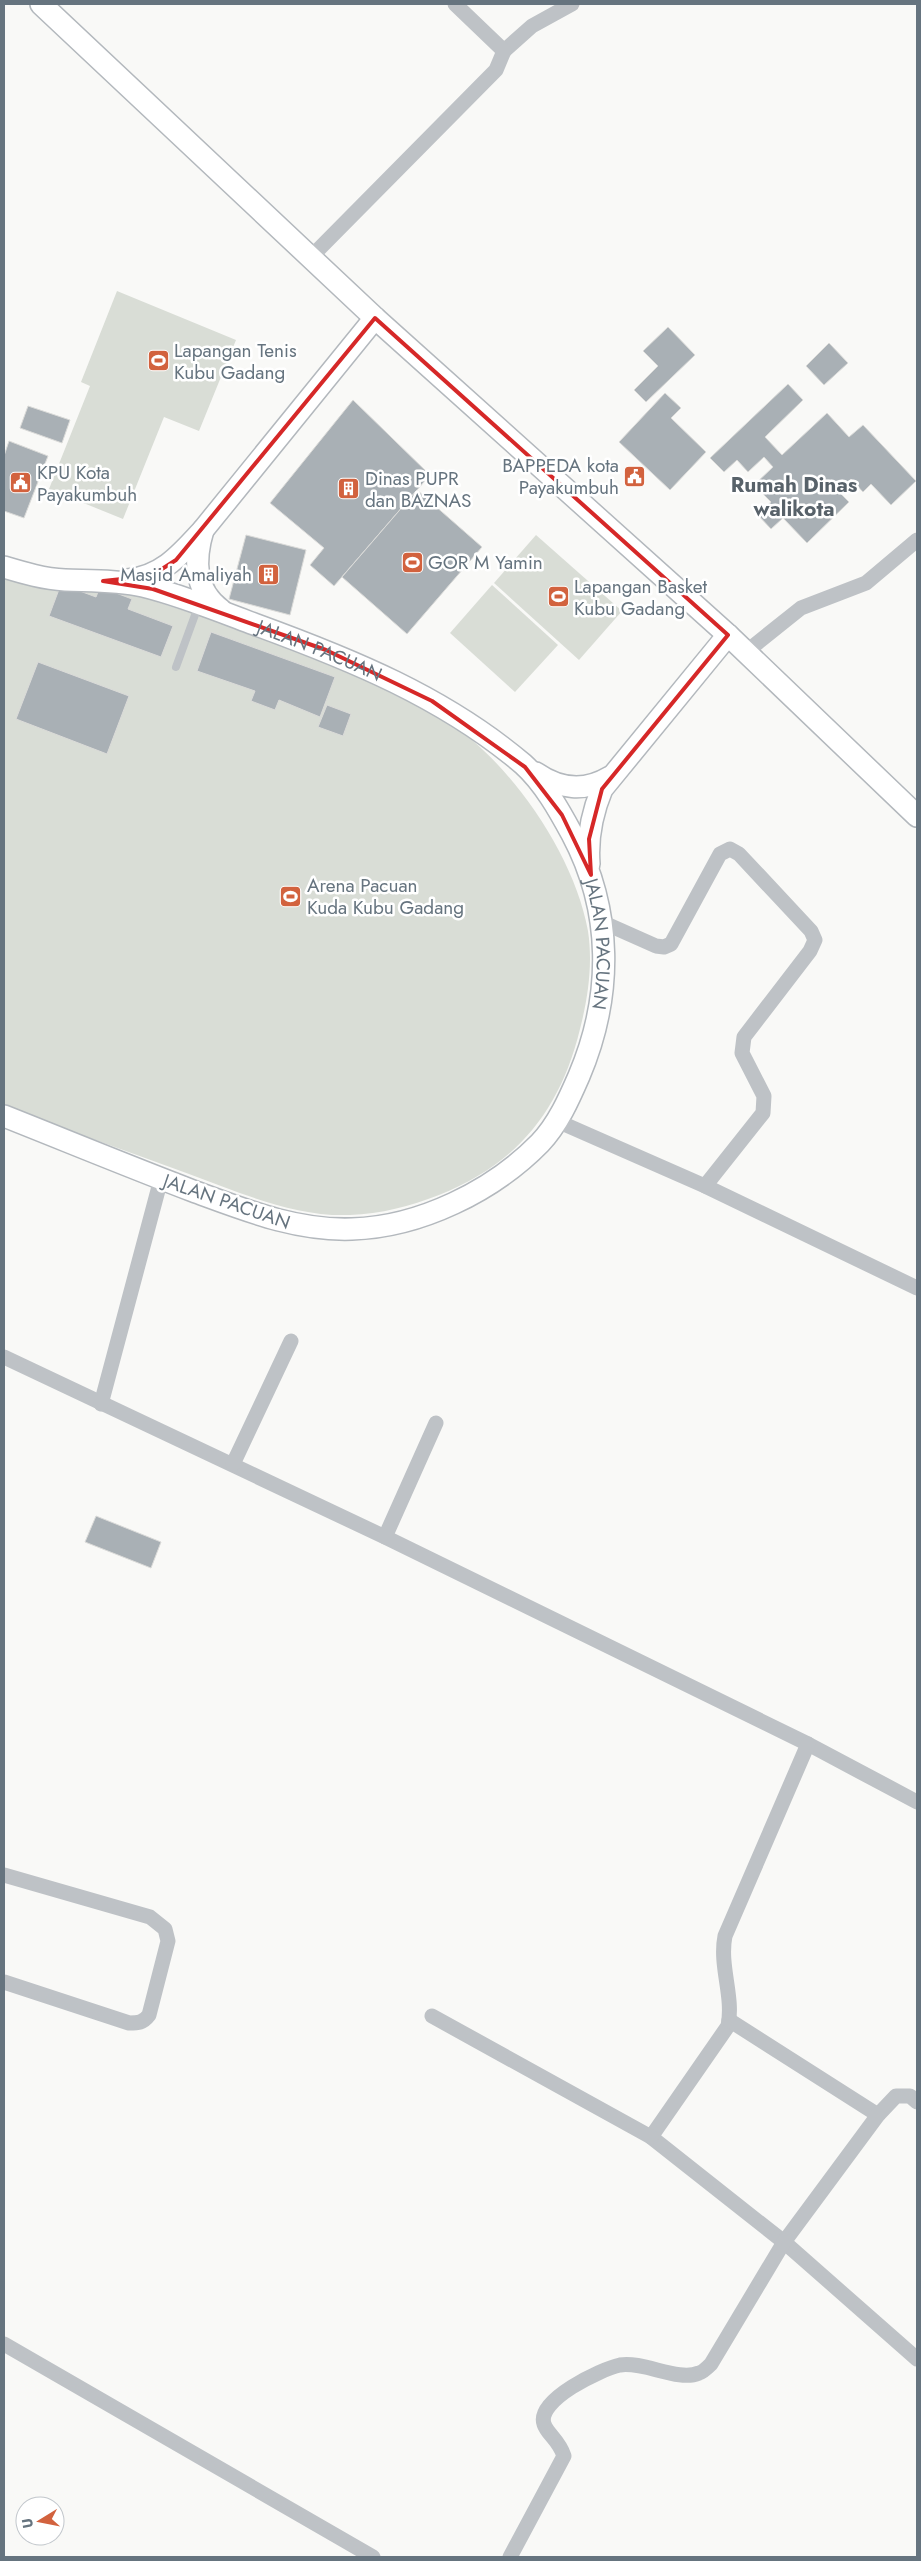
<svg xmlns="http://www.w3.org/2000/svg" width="921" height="2561" font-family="Jost,sans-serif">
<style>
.garden{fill:#d9ddd6}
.building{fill:#a9b0b5;stroke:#dbdbd9}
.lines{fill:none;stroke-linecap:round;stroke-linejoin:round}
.secondary-casing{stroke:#b3b8bd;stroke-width:24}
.lane{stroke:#bec2c6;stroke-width:8}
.street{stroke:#bec2c6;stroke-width:15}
.secondary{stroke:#fff;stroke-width:21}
.marked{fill:none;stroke:#d62828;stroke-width:4;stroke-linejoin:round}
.labels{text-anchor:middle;stroke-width:5;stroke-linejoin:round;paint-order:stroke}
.poi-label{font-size:19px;fill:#66747f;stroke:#fff;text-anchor:start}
.street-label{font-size:19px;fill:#66747f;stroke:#fff}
.quarter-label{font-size:21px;font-weight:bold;fill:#58626a;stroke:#fff}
</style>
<rect width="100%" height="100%" fill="#f9f9f7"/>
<g class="garden">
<path d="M117 291 236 340 199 431 164 417 123 519 49 489 90 386 81 382Z"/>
<path d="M536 535 622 611 579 660 494 583Z"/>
<path d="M4 571C43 578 84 583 124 592 143 596 162 604 182 610 249 631 316 656 379 687 410 703 445 717 472 740 524 784 576 863 588 931 593 964 588 998 580 1029 560 1111 517 1164 439 1195 410 1206 381 1214 350 1215 294 1217 241 1193 189 1174 128 1152 66 1129 4 1107Z"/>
<path d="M492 585 558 645 515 692 450 633Z"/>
</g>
<g class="building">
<path d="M668 327 695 355 646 402 634 390 658 366 643 351Z"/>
<path d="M829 343 848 363 824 385 806 366Z"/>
<path d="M788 384 803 400 765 437 782 455 827 413 849 437 863 425 916 481 891 505 871 484 863 492 851 479 838 491 849 502 807 543 783 518 771 529 757 514 771 502 754 485 773 467 764 457 748 472 737 460 724 472 710 458Z"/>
<path d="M665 393 681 408 671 418 706 452 670 490 619 442Z"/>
<path d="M353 400 430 475 334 586 310 565 324 548 270 503Z"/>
<path d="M28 406 70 420 62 443 20 428Z"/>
<path d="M9 441 48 456 24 518 4 511V456Z"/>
<path d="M417 490 482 547 407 634 342 577Z"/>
<path d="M246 535 306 550 290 615 229 599Z"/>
<path d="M61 584 96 597 100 587 132 599 128 609 173 626 161 657 49 616Z"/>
<path d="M211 632 335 677 320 717 279 700 275 710 251 701 255 691 197 671Z"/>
<path d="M38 662 129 696 107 754 16 719Z"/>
<path d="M327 705 351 714 343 736 318 727Z"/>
<path d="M96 1516 161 1542 151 1568 85 1542Z"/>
</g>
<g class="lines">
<defs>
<g id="secondary">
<path d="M41 4 375 318 728 635 917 816"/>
<path d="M203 530C194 560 194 590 221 610"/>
<path id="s1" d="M4 567C24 573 44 579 65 580 91 581 117 580 143 586 180 595 217 610 254 624 350 659 444 697 523 764 544 783 559 810 572 834 613 911 613 996 579 1076 569 1099 558 1124 540 1143 493 1191 420 1227 352 1229 296 1231 245 1210 193 1191 130 1167 67 1141 4 1116"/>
<path d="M127 580C162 577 181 554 203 530L375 318"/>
<path d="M536 773C559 789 585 792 610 777"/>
<path d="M589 864C587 838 592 813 602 789L728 635"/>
</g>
</defs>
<use href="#secondary" class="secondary-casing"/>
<path class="lane" d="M176 667 199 604"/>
<g class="street">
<path d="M504 51 532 26 572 4"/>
<path d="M311 257 496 70 504 51 455 4"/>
<path d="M746 652 801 608 866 583 917 540"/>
<path d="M602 922 656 946 664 947 671 944 720 854 730 849 739 854 811 931 815 940 810 951 744 1037 742 1053 764 1096 763 1113 705 1186"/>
<path d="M557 1121 705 1186 917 1288"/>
<path d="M4 1357 385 1537 808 1744 917 1802"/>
<path d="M101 1404 161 1179"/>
<path d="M233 1464 291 1341"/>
<path d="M385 1537 436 1423"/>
<path d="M808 1744 725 1936C719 1966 734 1996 728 2026L651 2137 784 2242 917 2359"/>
<path d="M4 1875 150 1917 165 1929 168 1941 149 2015C143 2023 138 2023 129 2023L4 1982"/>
<path d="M432 2016 651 2137"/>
<path d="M729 2020 878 2115"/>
<path d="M4 2344 373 2557"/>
<path d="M510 2557 564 2456C559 2440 547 2434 544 2424 536 2400 601 2369 620 2365 644 2361 678 2382 699 2373 703 2372 708 2367 711 2364L784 2242 878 2115 896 2096H910L917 2102"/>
</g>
<use href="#secondary" class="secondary"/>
</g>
<path class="marked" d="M375 318 728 635 602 789 589 839 591 875 562 815 525 767 432 701 326 650 153 589 103 581 151 576 176 560Z"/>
<defs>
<symbol id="stadium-square" viewBox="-11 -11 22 22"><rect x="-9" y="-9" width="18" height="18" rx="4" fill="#d2623e" stroke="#fff"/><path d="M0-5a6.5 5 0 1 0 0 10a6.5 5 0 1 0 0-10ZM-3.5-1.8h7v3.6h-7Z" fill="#fff"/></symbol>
<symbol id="civic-square" viewBox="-11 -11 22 22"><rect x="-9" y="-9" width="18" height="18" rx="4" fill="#d2623e" stroke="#fff"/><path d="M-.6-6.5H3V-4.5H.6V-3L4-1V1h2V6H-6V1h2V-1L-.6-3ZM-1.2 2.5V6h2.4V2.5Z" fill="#fff"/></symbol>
<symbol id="building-square" viewBox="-11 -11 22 22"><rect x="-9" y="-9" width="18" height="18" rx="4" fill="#d2623e" stroke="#fff"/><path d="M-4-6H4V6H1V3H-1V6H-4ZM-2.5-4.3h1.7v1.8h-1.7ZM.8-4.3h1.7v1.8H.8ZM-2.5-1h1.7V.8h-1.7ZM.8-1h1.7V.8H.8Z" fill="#fff"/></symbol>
</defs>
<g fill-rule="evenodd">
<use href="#stadium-square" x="146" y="348" width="25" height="25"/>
<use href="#civic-square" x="622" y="464" width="25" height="25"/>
<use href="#civic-square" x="8" y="470" width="25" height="25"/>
<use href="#building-square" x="336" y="476" width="25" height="25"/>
<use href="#stadium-square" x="400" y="550" width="25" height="25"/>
<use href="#building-square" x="256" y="562" width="25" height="25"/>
<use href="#stadium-square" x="546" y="584" width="25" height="25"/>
<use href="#stadium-square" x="278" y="884" width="25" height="25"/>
</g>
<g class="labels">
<g class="poi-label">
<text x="174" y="357">Lapangan Tenis<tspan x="174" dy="22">Kubu Gadang</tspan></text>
<text x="619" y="472" text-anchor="end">BAPPEDA kota<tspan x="619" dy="22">Payakumbuh</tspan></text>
<text x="37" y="479">KPU Kota<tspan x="37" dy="22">Payakumbuh</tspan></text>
<text x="365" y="485">Dinas PUPR<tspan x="365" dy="22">dan BAZNAS</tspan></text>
<text x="428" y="569">GOR M Yamin</text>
<text x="252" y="581" text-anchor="end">Masjid Amaliyah</text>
<text x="574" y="593">Lapangan Basket<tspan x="574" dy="22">Kubu Gadang</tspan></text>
<text x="307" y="892">Arena Pacuan<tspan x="307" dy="22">Kuda Kubu Gadang</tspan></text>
</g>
<g class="street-label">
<text dy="7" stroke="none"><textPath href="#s1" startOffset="329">JALAN PACUAN</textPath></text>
<text dy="7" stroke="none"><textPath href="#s1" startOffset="764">JALAN PACUAN</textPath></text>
<text transform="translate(227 1201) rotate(19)" y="7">JALAN PACUAN</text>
</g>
<g class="quarter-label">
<text x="794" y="492">Rumah Dinas<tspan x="794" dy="24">walikota</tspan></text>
</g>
</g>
<rect width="921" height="2561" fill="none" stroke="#66747f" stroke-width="10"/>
<g transform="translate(40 2521) rotate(260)"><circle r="24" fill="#ffffff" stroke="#c2c7cc"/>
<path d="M0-4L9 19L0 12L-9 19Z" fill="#d2623e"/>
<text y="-8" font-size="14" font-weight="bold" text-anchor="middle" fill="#66747f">U</text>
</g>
</svg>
